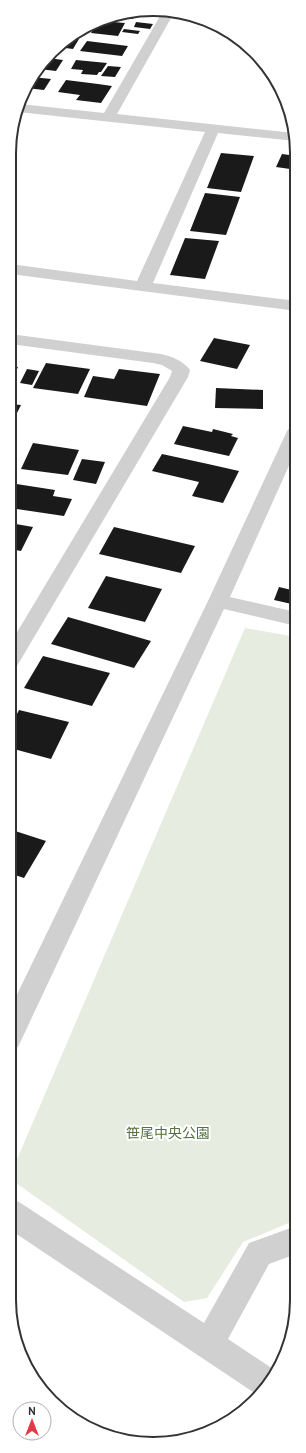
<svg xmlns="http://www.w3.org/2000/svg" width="306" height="1453" font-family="Overpass,'Noto Sans JP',sans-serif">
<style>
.green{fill:#e6ecdf}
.building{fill:#1a1a1a}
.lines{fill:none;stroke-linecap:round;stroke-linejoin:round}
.minor{fill:#d0d0d0;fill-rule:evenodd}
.labels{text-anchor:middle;stroke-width:4;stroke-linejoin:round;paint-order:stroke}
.near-park-label{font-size:14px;fill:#56703f;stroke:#fff}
.rim{fill:none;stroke:#333;stroke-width:2}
</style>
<rect width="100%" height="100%" fill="#fff"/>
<path class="green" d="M245 628 296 637V1220L243 1242 207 1298 184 1302 9 1178Z"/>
<g class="building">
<path d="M148 12 145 16 135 15 133 19 111 16 116 14Z"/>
<path d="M102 21 125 23 118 36 91 33 97 23Z"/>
<path d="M136 22 153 24 150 29 134 27Z"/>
<path d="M124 29 140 31 138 34 122 32Z"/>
<path d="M67 38 79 39 73 49 58 47Z"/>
<path d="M87 41 128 46 122 56 80 51Z"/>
<path d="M48 58 63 60 56 71 39 69Z"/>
<path d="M76 60 107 63 101 72H99L97 75 81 74 83 70 71 69Z"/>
<path d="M108 66 121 67 115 77 101 76Z"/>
<path d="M32 77 51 79 44 90 26 88 28 81Z"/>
<path d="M66 80 98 84 112 86 101 103 76 100 80 95 58 92Z"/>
<path d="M221 153 254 156 241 192 207 188Z"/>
<path d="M282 154 297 156V170L276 167Z"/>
<path d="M205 193 240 197 226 235 190 231Z"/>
<path d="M185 238 219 241 205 279 170 275Z"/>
<path d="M214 338 250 345 237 369 200 361Z"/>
<path d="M46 363 90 369 78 394 33 388Z"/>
<path d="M10 366 18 367 11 381H10Z"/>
<path d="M27 369 39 371 32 385 20 383Z"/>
<path d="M119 369 160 374 147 406 84 397 93 376 114 379Z"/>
<path d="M216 388 263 390V409L215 408Z"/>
<path d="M10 404 21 405 10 427Z"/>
<path d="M183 426 212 432 213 429 233 434 231 436 238 438 229 456 174 444Z"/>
<path d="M33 443 79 450 68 475 21 469Z"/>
<path d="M162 454 208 464 239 471 223 503 192 496 199 482 152 471Z"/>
<path d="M82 459 105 462 96 484 73 480Z"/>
<path d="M10 483 55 490 53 496 72 499 64 516 10 508Z"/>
<path d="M10 523 33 527 21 551 10 549Z"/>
<path d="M114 527 195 546 181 573 99 554Z"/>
<path d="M106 576 162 589 145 622 88 608Z"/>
<path d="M279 587 296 591V605L274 600Z"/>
<path d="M68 617 151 641 134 668 51 644Z"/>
<path d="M43 656 110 673 92 706 24 688Z"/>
<path d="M19 710 69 722 51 759 10 748V727Z"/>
<path d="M9 829 46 841 24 878 9 873Z"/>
</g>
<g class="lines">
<g class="minor">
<path d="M172 10 175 11 117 114 294 133 296 141 218 133 153 283 297 301V311L10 274V264L137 281 205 132 18 112 20 104 104 113 163 11Z"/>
<path d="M10 334 161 354C173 357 182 360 190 370L188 377 17 666 10 669V644L170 377 172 371 162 365 153 363 10 344Z"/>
<path d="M296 426V450L230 597 296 612V626L224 609 18 1047 9 1051V1011L208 601 287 431 290 427Z"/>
<path d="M9 1198 19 1202 204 1323 249 1243 296 1226V1254L269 1264 228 1339 276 1371 258 1395 256 1394 9 1229Z"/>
</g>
</g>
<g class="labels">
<g class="near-park-label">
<text x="168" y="1138">笹尾中央公園</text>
</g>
</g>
<path d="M0 0H306V1453H0ZM153 16H153A137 137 0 0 1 290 153V1300A137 137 0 0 1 153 1437H153A137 137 0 0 1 16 1300V153A137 137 0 0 1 153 16Z" fill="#fff" fill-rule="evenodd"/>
<path class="rim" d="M153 16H153A137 137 0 0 1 290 153V1300A137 137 0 0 1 153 1437H153A137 137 0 0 1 16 1300V153A137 137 0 0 1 153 16Z"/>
<g transform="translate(32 1421)"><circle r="19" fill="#ffffff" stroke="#adadad"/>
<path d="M0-3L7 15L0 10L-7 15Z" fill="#e63946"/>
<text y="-6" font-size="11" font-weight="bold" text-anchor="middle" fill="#333333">N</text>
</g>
</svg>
